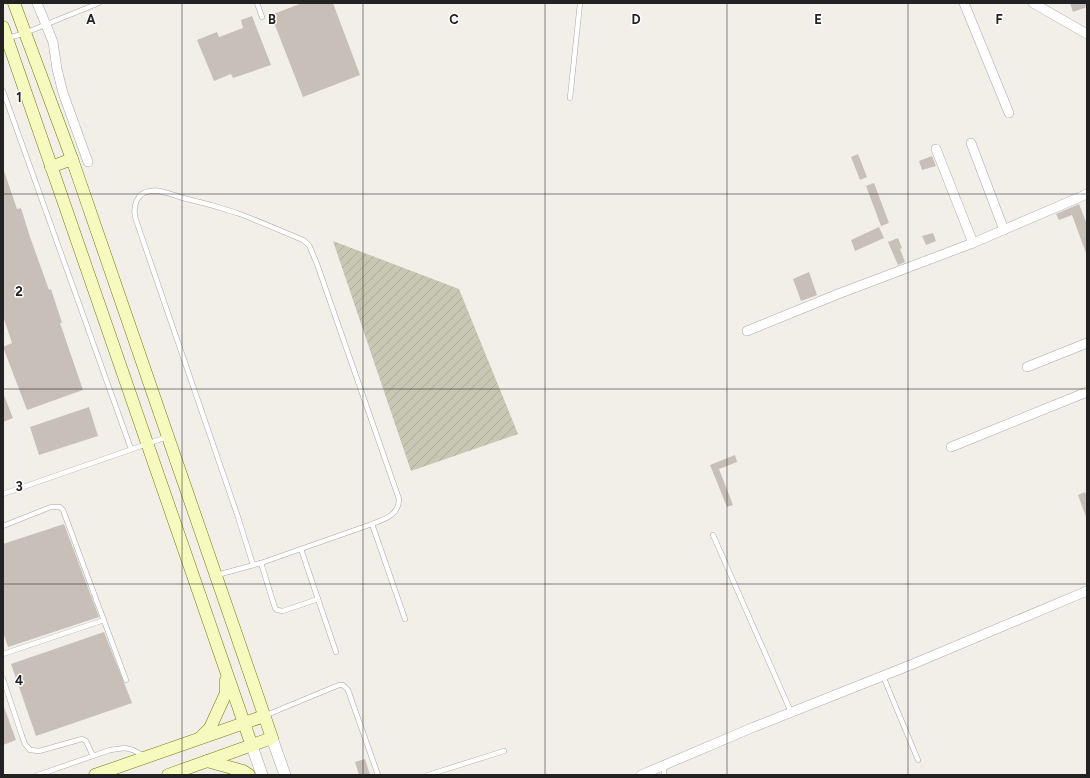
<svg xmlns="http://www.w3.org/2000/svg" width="1090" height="778" font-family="Figtree,sans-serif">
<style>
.construction{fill:url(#construction-furrows)}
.building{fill:#c7bfb8}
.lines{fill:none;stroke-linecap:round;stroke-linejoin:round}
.service-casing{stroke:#a9a9a9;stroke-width:5.5}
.minor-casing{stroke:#a9a9a9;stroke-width:10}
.tertiary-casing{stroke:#a9a9a9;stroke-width:12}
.secondary-casing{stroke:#707d05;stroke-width:13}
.service{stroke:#fff;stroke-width:4.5}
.minor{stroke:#fff;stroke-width:9}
.tertiary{stroke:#fff;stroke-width:11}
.secondary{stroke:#f7fabf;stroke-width:12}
.grid{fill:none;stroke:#222;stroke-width:1;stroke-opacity:0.55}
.grid-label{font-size:13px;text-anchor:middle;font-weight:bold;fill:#222;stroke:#fff;stroke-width:3;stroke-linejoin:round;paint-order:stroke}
</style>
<defs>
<pattern id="construction-furrows" width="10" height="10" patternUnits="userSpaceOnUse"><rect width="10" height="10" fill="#c7c7b4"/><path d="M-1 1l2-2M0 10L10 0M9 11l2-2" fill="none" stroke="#abab9a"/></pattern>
</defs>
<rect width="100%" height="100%" fill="#f2efe9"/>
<path class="construction" d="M333 241 459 289 518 434 411 471Z"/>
<g class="building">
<path d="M302 3H333L360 75 303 97 271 15Z"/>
<path d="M1070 3H1087V7L1073 12Z"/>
<path d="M252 16 271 65 233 78 231 74 214 81 197 40 217 32 219 37 243 28 241 20Z"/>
<path d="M858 154 867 177 860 180 851 157Z"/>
<path d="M932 156 936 166 922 170 919 161Z"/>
<path d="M4 171 17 209 21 208 30 237 49 290 51 289 62 323H60L83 390 27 410 3 347 12 343 3 316V172Z"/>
<path d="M874 183 889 223 881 226 866 186Z"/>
<path d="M1079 204 1087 224 1086 253 1072 215 1059 220 1056 214Z"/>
<path d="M879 227 884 238 855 251 851 240Z"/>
<path d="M933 233 936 241 926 245 922 236Z"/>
<path d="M898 238 902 248 900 249 905 262 898 265 888 242Z"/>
<path d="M809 272 817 295 801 301 793 279Z"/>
<path d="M3 393 13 418 3 422Z"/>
<path d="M89 407 98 436 39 455 30 427Z"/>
<path d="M735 455 737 462 719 469 733 505 727 507 710 465Z"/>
<path d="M1085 492 1087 499 1086 517 1078 495Z"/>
<path d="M64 524 99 617 8 647 3 632V544Z"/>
<path d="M104 632 132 703 36 736 11 664Z"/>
<path d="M3 707H4L16 740 3 745Z"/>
<path d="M365 759 370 775H359L355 762Z"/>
</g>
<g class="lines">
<defs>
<g id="service">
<path d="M257 3 262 17"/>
<path d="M8 38 25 33 99 3"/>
<path d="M3 91 131 449"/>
<path d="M570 98 580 3"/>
<path d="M3 494 167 437"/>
<path d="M372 524 405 619"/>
<path d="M3 526 51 507H60L63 510 126 680"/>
<path d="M713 535 791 712"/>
<path d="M301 549 336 652"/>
<path d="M261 563 275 608 277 610 283 611 318 599"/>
<path d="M217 575 261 563 372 524C385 519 399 515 399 499L317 264 309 245 303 240C281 231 259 221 237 213 219 207 201 202 183 198 173 195 161 189 150 191 136 193 132 208 136 220L238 517 253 565"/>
<path d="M3 654 104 620"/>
<path d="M883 676 918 760"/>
<path d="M3 679 22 736 25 744 30 750 39 751 82 739 86 741 93 756"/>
<path d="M264 716 339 685H343L348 690 378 775"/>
<path d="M664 765V775"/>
<path d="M38 775 110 750 125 748 133 750 144 756"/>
<path d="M428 775 504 751"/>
</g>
<g id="minor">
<path d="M37 3 53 42 57 69 63 93 88 162"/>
<path d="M964 3 1009 113"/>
<path d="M1033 3 1087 34"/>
<path d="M971 143 1004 230"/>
<path d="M936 149 973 243"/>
<path d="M747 331 838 294 973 243 1087 194"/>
<path d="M1027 367 1087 343"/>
<path d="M951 447 1087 392"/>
<path d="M641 775 754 727 913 664 1087 591"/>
</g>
<g id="tertiary">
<path d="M272 738 285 775"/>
<path d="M252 746 262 775"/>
</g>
<g id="secondary">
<path d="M14 3 72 159 272 738 168 775"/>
<path d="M3 27 252 746"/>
<path d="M51 167 72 159"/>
<path d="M200 738 210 728 226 693V680"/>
<path d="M207 761 243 771 249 775"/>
<path d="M95 775 264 716"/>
</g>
</defs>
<use href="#service" class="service-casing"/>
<use href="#minor" class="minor-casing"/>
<use href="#tertiary" class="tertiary-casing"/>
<use href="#secondary" class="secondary-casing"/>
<use href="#service" class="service"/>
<use href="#minor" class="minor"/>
<use href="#tertiary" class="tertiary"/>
<use href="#secondary" class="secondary"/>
</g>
<path class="grid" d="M182 3V775M363 3V775M545 3V775M727 3V775M908 3V775M3 194H1087M3 389H1087M3 584H1087"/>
<g class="grid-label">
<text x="91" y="24">A</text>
<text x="272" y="24">B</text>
<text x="454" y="24">C</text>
<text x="636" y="24">D</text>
<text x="818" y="24">E</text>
<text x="999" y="24">F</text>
<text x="19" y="102">1</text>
<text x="19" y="296">2</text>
<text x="19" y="491">3</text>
<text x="19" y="685">4</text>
</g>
<rect width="1090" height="778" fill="none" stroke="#222222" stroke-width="8"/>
</svg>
